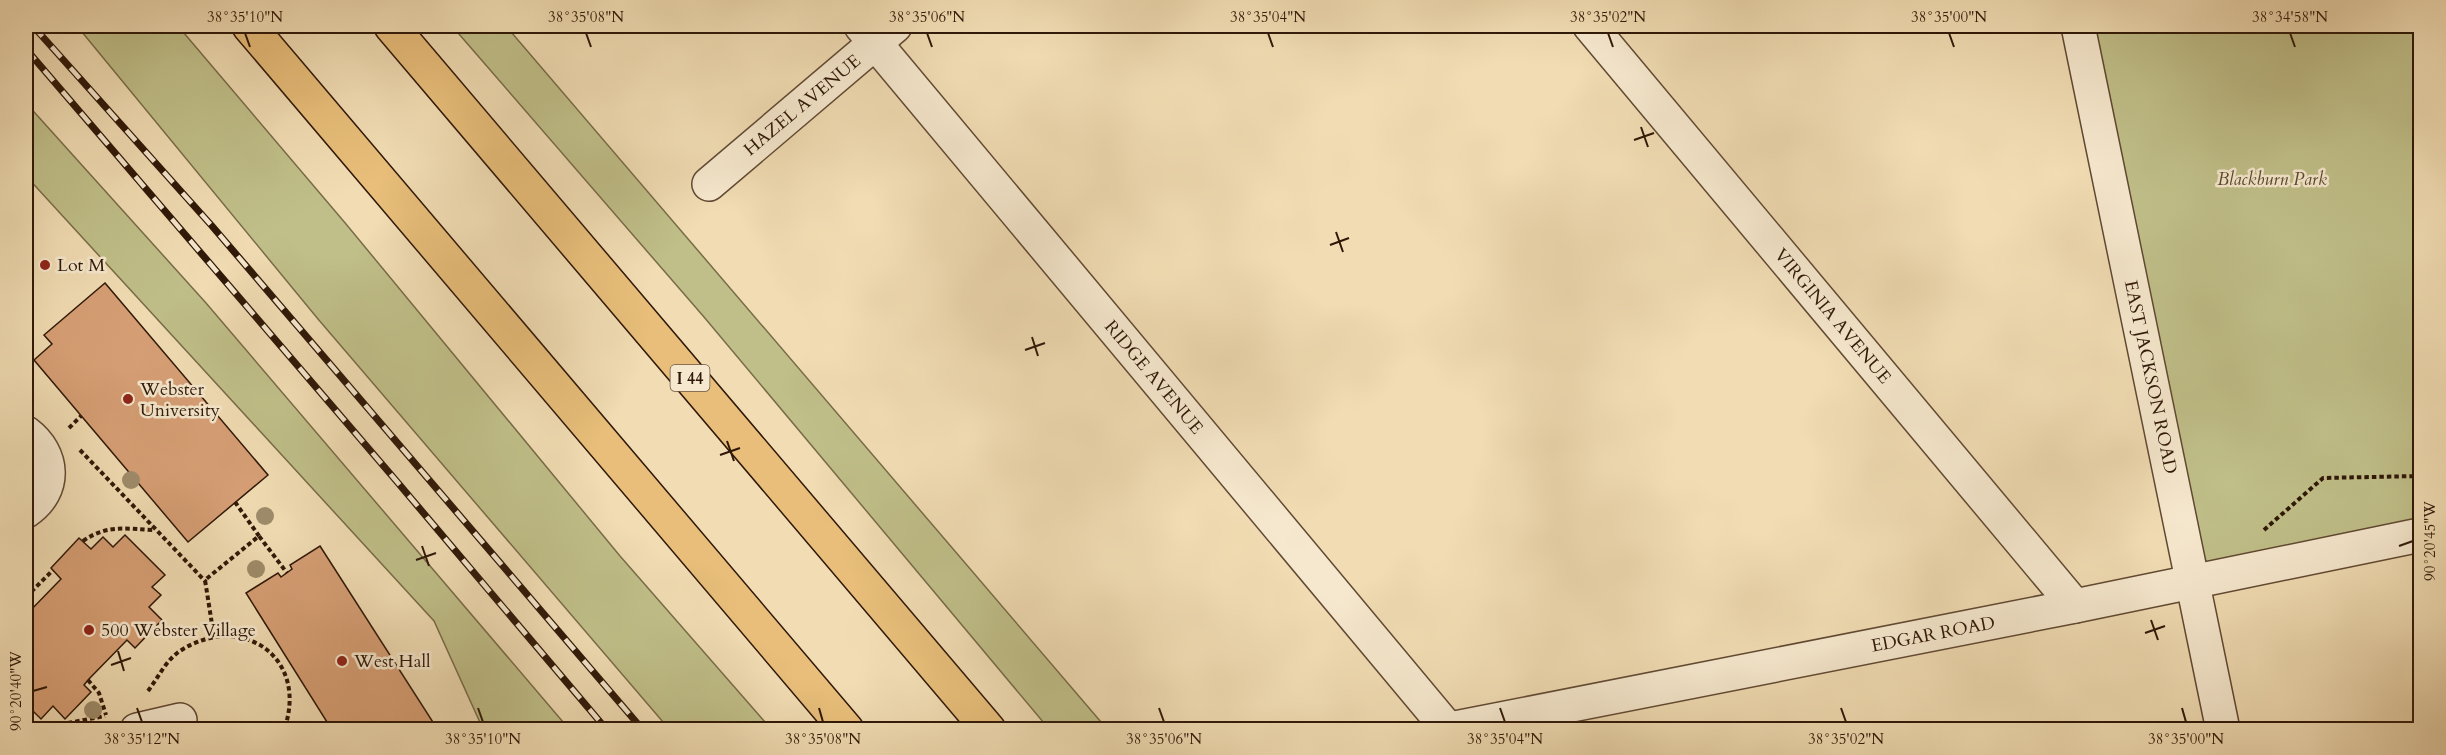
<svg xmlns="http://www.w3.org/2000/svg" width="2446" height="755" font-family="Cardo,serif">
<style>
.green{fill:#c0bf89;stroke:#786c48;stroke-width:1.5}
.building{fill:#d79f75;stroke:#2f1808;stroke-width:1.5}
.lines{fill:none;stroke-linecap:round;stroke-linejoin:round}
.minor-casing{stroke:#604933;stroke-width:36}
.highway-casing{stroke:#2f1808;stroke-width:36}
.path{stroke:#2f1808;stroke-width:4;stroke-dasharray:4.5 3;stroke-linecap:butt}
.minor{stroke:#f6e8ce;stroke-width:33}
.highway{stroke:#e8be7a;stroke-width:33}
.rail-casing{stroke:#2f1808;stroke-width:7}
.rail{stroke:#f6e8ce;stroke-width:4.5;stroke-dasharray:14;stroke-linecap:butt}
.tree{fill:#9e8c6a}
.ticks{fill:none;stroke:#2f1808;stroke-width:2}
.poi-dot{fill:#8f2418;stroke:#f6e8ce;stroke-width:2}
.labels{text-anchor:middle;stroke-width:5;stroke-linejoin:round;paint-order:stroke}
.shield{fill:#f6e8ce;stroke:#6b5643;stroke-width:1.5}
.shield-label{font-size:16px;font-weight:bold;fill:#2f1808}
.street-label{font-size:18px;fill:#2f1808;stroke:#f6e8ce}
.park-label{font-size:18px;font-style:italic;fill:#5a4a2f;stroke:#f6e8ce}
.poi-label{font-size:18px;fill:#2f1808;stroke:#f6e8ce;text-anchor:start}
.neatline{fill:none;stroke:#2f1808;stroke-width:2}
.ticks-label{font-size:15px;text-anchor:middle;fill:#2f1808}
</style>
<rect width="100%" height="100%" fill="#f1dcb3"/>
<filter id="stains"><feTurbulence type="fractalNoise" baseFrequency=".00333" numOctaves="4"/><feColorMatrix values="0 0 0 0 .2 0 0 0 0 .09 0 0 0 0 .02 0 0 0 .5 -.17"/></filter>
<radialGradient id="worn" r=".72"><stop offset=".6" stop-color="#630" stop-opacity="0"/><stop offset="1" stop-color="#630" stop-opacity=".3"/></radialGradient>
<g class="green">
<path d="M77 26H178L346 224 620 556 771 729H669L318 319Z"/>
<path d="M452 26H506L1107 729H1049L704 317Z"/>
<path d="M2089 26H2420V519L2200 570Z"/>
<path d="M26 103 206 303 569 729H483L434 621 26 176Z"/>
</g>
<g class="building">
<path d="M105 283 268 475 188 542 34 360 52 344 44 335Z"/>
<path d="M125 535 165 575 152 587 161 595 149 607 162 620 135 648 127 640 88 680 84 685 91 692 65 719 53 706 41 719 34 712 26 721V615L61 579 51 568 79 538 91 549 103 537 113 547Z"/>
<path d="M320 546 438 730H332L246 593 278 573 281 577 292 569 290 565Z"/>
</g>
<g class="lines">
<defs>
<g id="minor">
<path d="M861 26 1448 729"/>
<path d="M1590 26 2075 606"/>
<path d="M2078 26 2223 730"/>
<path d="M709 184 895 26"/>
<path d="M26 433C54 454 57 490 26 511"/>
<path d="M137 730 180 720"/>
<path d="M1445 730 2075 606 2420 535"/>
</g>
<g id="highway">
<path d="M249 26 847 730"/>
<path d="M391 26 989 730"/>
</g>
</defs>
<use href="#minor" class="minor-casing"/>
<use href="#highway" class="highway-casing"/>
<g class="path">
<path d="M69 428 81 416"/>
<path d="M80 450 206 582"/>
<path d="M235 502 259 536"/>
<path d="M2264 530 2323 478 2420 476"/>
<path d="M83 541C107 524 127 529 155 530"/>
<path d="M26 597 53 570"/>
<path d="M214 637 205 580 259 536 287 573"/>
<path d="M88 680 99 693 106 715"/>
<path d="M148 691C158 678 166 660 180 651 241 611 310 657 284 730"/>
<path d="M285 727 291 730"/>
<path d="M31 730 105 716"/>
</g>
<use href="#minor" class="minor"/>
<use href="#highway" class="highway"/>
<defs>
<g id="rail">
<path d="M33 26 212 226 643 730"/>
<path d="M26 49 393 477 607 730"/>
</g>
</defs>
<use href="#rail" class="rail-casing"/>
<use href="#rail" class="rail"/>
</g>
<g class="tree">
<circle cx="131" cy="480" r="9"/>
<circle cx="265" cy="516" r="9"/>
<circle cx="256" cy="569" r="9"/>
<circle cx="93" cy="710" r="9"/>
</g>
<path class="ticks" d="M245 33 250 47M586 33 591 47M927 33 932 47M1268 33 1273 47M1608 33 1613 47M1949 33 1954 47M2290 33 2295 47M1641 127 1648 147M1634 140 1654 133M1336 232 1343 252M1330 245 1349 238M1032 337 1038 356M1025 350 1045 343M727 441 734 461M720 455 740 448M422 546 429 566M2399 546 2413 541M416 560 436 553M2151 620 2158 640M2145 633 2165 626M118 651 124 671M111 665 131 658M33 691 47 687M137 708 142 722M478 708 483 722M819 708 823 722M1159 708 1164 722M1500 708 1505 722M1841 708 1846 722M2182 708 2186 722"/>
<g class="poi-dot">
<circle cx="45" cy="265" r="6"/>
<circle cx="128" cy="399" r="6"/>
<circle cx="89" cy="630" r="6"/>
<circle cx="342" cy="661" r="6"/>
</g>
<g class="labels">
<rect class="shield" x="670.5" y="365" width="39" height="26" rx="4.5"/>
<g class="shield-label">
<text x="690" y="384">I 44</text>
</g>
<g class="street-label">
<text transform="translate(802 105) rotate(-40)" y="6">HAZEL AVENUE</text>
<text transform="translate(1833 316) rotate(50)" y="6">VIRGINIA AVENUE</text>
<text transform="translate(1154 377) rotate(50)" y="6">RIDGE AVENUE</text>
<text transform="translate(2151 377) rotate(78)" y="6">EAST JACKSON ROAD</text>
<text transform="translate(1933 634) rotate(-11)" y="6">EDGAR ROAD</text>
</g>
<g class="park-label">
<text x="2272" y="185">Blackburn Park</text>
</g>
<g class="poi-label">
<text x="57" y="271">Lot M</text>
<text x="140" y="395">Webster<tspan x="140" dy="21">University</tspan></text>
<text x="101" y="636">500 Webster Village</text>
<text x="354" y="667">West Hall</text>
</g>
</g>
<rect width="2446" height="755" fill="none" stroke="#f1dcb3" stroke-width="66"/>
<rect x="33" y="33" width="2380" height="689" class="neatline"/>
<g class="ticks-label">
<text x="245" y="22">38°35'10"N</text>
<text x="586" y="22">38°35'08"N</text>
<text x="927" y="22">38°35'06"N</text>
<text x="1268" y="22">38°35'04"N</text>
<text x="1608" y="22">38°35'02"N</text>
<text x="1949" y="22">38°35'00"N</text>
<text x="2290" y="22">38°34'58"N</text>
<text transform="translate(2430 541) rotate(-90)" y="5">90°20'45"W</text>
<text transform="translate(16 691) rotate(-90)" y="5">90°20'40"W</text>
<text x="142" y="744">38°35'12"N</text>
<text x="483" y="744">38°35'10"N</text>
<text x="823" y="744">38°35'08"N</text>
<text x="1164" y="744">38°35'06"N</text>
<text x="1505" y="744">38°35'04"N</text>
<text x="1846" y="744">38°35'02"N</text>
<text x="2186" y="744">38°35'00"N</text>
</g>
<rect width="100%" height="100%" filter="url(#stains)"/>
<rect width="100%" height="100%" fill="url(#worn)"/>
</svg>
